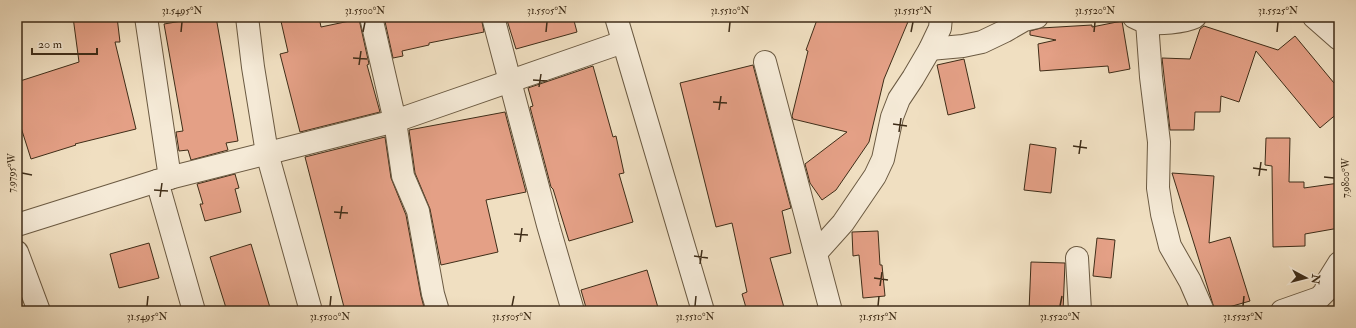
<svg xmlns="http://www.w3.org/2000/svg" width="1356" height="328" font-family="'IM FELL Double Pica',serif">
<style>
.building{fill:#e4a086;stroke:#3f2d18}
.lines{fill:none;stroke-linecap:round;stroke-linejoin:round}
.minor-casing{stroke:#6b5a42;stroke-width:24}
.minor{stroke:#f5ead7;stroke-width:22}
.ticks{fill:none;stroke:#3f2d18;stroke-width:1.5}
.neatline{fill:none;stroke:#3f2d18;stroke-width:1.5}
.ticks-label{font-size:10px;text-anchor:middle;fill:#3f2d18}
</style>
<rect width="100%" height="100%" fill="#f0dfc1"/>
<filter id="stains"><feTurbulence type="fractalNoise" baseFrequency=".005" numOctaves="4"/><feColorMatrix values="0 0 0 0 .2 0 0 0 0 .09 0 0 0 0 .02 0 0 0 .5 -.17"/></filter>
<radialGradient id="worn" r=".72"><stop offset=".6" stop-color="#630" stop-opacity="0"/><stop offset="1" stop-color="#630" stop-opacity=".3"/></radialGradient>
<g class="building">
<path d="M73 17H117L120 42H115L136 129 75 144 76 145 31 159 17 115V82L79 62Z"/>
<path d="M205 17H216L238 141 226 143 228 150 191 160 188 150 179 151 176 132 183 131 164 24Z"/>
<path d="M280 17H319L321 27 359 19 369 64 367 65 380 112 300 132 280 54 288 52Z"/>
<path d="M384 17H481L484 32 429 43V45L402 51 403 56 393 58Z"/>
<path d="M506 17H573L577 32 516 49Z"/>
<path d="M818 17H910L884 79 869 142 836 190 822 200 810 183 805 164 847 132 793 119 792 116 808 51 806 50Z"/>
<path d="M1122 21 1130 69 1109 73 1108 66 1040 71 1038 44 1056 40 1030 35V31L1041 28 1092 25V27Z"/>
<path d="M1204 26 1278 50 1295 36 1339 89V112L1320 128 1256 51 1239 102 1221 96 1220 112H1195L1194 130H1170L1162 58 1190 59 1200 29Z"/>
<path d="M964 59 975 108 948 115 937 65Z"/>
<path d="M753 65 791 208 782 211 791 253 770 258 785 311H747L742 294 747 292 732 223 716 227 680 83Z"/>
<path d="M593 66 613 137 616 136 624 173 619 174 633 222 569 241 553 189 551 187 530 107 533 106 528 88Z"/>
<path d="M505 112 526 192 486 200 498 252 441 265 430 209 415 173 409 130Z"/>
<path d="M385 137 391 178 406 215 421 296 425 311H345L305 157Z"/>
<path d="M1266 138H1290L1289 182H1304V188L1339 183V228L1305 234V246L1273 247 1272 166 1265 165Z"/>
<path d="M1030 144 1056 148 1051 193 1024 190Z"/>
<path d="M1172 173 1214 176 1209 243 1230 237 1250 301 1215 311Z"/>
<path d="M235 174 239 188 235 189 241 212 205 221 200 204H203L197 184Z"/>
<path d="M878 231 880 265H882L885 296 863 298 859 255 853 256 852 232Z"/>
<path d="M1097 238 1115 240 1111 278 1093 276Z"/>
<path d="M149 243 159 278 119 288 110 254Z"/>
<path d="M251 244 271 311H227L210 257Z"/>
<path d="M1031 262 1065 263 1063 311H1029Z"/>
<path d="M647 270 659 311H587L581 290Z"/>
</g>
<g class="lines">
<defs>
<g id="minor">
<path d="M146 17 170 178"/>
<path d="M247 17 253 67 267 153 311 311"/>
<path d="M371 17 395 121 403 176 418 211 433 294 438 311"/>
<path d="M493 17 548 225 573 311"/>
<path d="M616 17 703 311"/>
<path d="M1134 17C1138 19 1142 21 1146 22 1157 25 1184 22 1195 17"/>
<path d="M1314 17 1339 39"/>
<path d="M1147 22 1151 77 1159 142 1158 188 1162 214 1170 246 1190 281 1203 311"/>
<path d="M930 49 963 46 982 42 1005 31 1024 20 1037 17"/>
<path d="M765 62 831 311"/>
<path d="M157 181 194 311"/>
<path d="M17 225 157 181 395 121 623 42"/>
<path d="M17 252 39 311"/>
<path d="M816 253 843 223 875 176 883 159 892 117 899 99 913 78 930 49 940 28 941 17"/>
<path d="M1077 258 1080 311"/>
<path d="M1282 311 1319 298 1325 292 1329 279 1339 263"/>
</g>
</defs>
<use href="#minor" class="minor-casing"/>
<use href="#minor" class="minor"/>
</g>
<path class="ticks" d="M181 32 182 22M363 32 365 22M546 32 547 22M729 32 730 22M911 32 913 22M1094 32 1095 22M1277 32 1278 22M353 58 367 59M359 65 361 51M533 80 547 81M539 87 541 74M713 102 727 103M719 110 721 96M893 124 907 126M899 132 901 118M1073 146 1087 148M1079 154 1081 140M1253 168 1267 170M22 173 32 175M1259 176 1261 162M1324 177 1334 178M154 190 168 191M160 197 162 183M334 212 348 213M340 219 342 206M514 234 528 235M520 242 522 228M694 256 708 258M700 264 702 250M874 278 888 280M880 286 882 272M147 306 148 296M330 306 331 296M512 306 514 296M695 306 696 296M878 306 879 296M1060 306 1062 296M1243 306 1244 296"/>
<rect width="1356" height="328" fill="none" stroke="#f0dfc1" stroke-width="44"/>
<g transform="translate(1306 278) rotate(97)" stroke="#f5ead7" stroke-width="3" paint-order="stroke">
<path d="M0-3L7 15L0 10L-7 15Z" fill="#3f2d18"/>
<text y="-6" font-size="11" font-weight="bold" text-anchor="middle" fill="#3f2d18">N</text>
</g>
<path d="M32 48v6h65v-6" fill="none" stroke="#3f2d18" stroke-width="2"/>
<text x="38" y="48" font-size="12" fill="#3f2d18" stroke="#f5ead7" stroke-width="3" paint-order="stroke">20 m</text>
<rect x="22" y="22" width="1312" height="284" class="neatline"/>
<g class="ticks-label">
<text x="182" y="14">31.5495°N</text>
<text x="365" y="14">31.5500°N</text>
<text x="547" y="14">31.5505°N</text>
<text x="730" y="14">31.5510°N</text>
<text x="913" y="14">31.5515°N</text>
<text x="1095" y="14">31.5520°N</text>
<text x="1278" y="14">31.5525°N</text>
<text transform="translate(11 173) rotate(-90)" y="4">7.9795°W</text>
<text transform="translate(1345 178) rotate(-90)" y="4">7.9800°W</text>
<text x="147" y="320">31.5495°N</text>
<text x="330" y="320">31.5500°N</text>
<text x="512" y="320">31.5505°N</text>
<text x="695" y="320">31.5510°N</text>
<text x="878" y="320">31.5515°N</text>
<text x="1060" y="320">31.5520°N</text>
<text x="1243" y="320">31.5525°N</text>
</g>
<rect width="100%" height="100%" filter="url(#stains)"/>
<rect width="100%" height="100%" fill="url(#worn)"/>
</svg>
